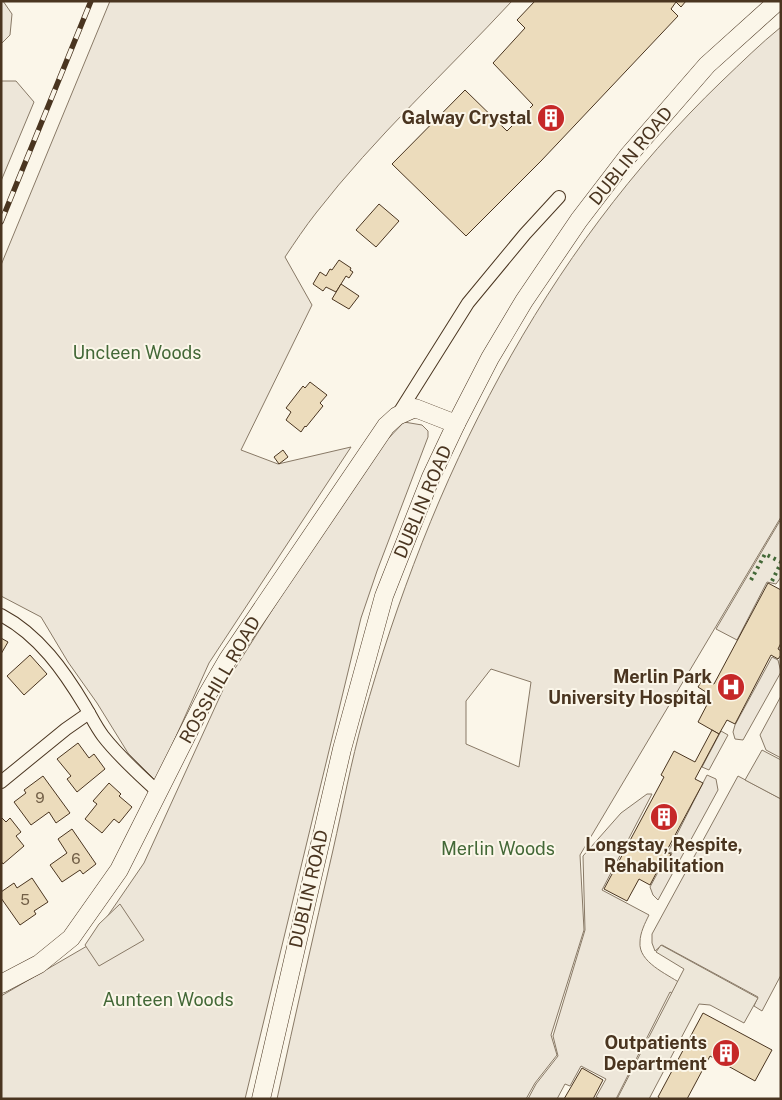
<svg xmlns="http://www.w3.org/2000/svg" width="782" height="1100" font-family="'Public Sans',sans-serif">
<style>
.green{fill:#ede6d9;stroke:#887966;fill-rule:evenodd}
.parking{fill:#ede7d9;stroke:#887966}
.building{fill:#ecdcbc;stroke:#4a3520}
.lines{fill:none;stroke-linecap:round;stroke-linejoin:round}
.street-casing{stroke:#4a3520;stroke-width:14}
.secondary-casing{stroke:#4a3520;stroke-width:19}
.street{stroke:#fbf6e9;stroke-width:12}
.secondary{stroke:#fbf6e9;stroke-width:18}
.rail-casing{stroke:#4a3520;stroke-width:5.5}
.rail{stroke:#fbf6e9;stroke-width:4;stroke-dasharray:11;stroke-linecap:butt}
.hedge{stroke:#436837;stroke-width:4;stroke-dasharray:2.5 4;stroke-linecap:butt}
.labels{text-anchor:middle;stroke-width:4;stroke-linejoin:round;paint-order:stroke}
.number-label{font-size:15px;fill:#725f47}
.poi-label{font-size:18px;font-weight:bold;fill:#4a3520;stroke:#fbf6e9;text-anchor:end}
.street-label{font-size:18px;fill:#4a3520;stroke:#fbf6e9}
.park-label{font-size:18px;fill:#436837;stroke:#fbf6e9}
</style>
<rect width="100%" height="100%" fill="#fbf6e9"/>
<g class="green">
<path d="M1 1H3L12 14 10 35 1 44Z"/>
<path d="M110 1H512C447 71 375 137 316 213 305 227 295 242 285 257L312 305 241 450 278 464 351 447 209 663 156 781 128 753 97 703 68 662 41 617 1 596V265Z"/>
<path d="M781 27V517L580 855 584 930 551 1035 557 1055 535 1083 526 1099H277C295 1016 314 933 333 850 343 806 351 762 363 719 430 480 542 254 722 81 742 62 760 44 781 27ZM491 669 531 682 519 767 466 744V701Z"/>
<path d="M1 81H16L34 102 1 181Z"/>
<path d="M404 422 422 425 428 431V437L377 571 361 618 245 1099H1V996L87 946 144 863 227 681 367 461Z"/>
<path d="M781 519V577L776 584 767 582 737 640 716 629Z"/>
<path d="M772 657 778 660 781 672 743 740 735 739 733 732 735 725Z"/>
<path d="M781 696V758L766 750 760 735Z"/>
<path d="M707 775 716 779 718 790 658 900 653 895 650 887 664 861 667 863 672 853 668 852Z"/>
<path d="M738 776 781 799V975L762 1011 754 1006 758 997 662 945 655 951 652 943V934Z"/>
<path d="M647 794H652L602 890 649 915C645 923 640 933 640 942 638 962 667 974 680 983L679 997 670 992 616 1099H600L596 1097 606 1079 581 1066 570 1086 565 1084 557 1099H528L536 1084 558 1056 553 1036 585 930 583 856 621 813Z"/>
</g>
<g class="parking">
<path d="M721 731 728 735 709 770 702 767Z"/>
<path d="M762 750 781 760V799L745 780Z"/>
<path d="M120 904 144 940 99 966 85 945 99 924Z"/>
<path d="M661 945 758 998 744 1023 710 1005 699 1004 649 1099H617L684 969 656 952Z"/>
</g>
<g class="building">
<path d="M535 1H686L681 7 676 2 671 9 678 16 541 161 466 236 392 164 465 90 507 131 533 105 493 63 525 28 517 20Z"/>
<path d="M379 204 399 221 376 247 356 230Z"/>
<path d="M339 260 351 268 350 270 353 272 349 278 346 276 336 292 326 287 323 291 313 284 320 272 326 276 330 269 332 270Z"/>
<path d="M341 284 359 296 349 309 332 299Z"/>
<path d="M310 382 327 395 320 403 323 406 306 427 305 426 301 432 286 420 291 412 286 408 303 386 305 388Z"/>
<path d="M283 450 288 457 279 464 274 457Z"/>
<path d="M768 583 781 590V643L778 649 781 651V655L778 659 771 655 735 724 727 720 719 734 698 722 710 699 707 698 709 694 698 687 703 679 714 684Z"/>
<path d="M1 638 8 642 1 654Z"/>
<path d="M30 655 47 674 24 695 7 676Z"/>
<path d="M712 730 719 734 695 779 703 783 666 852 671 854 667 862 663 860 650 885 639 879 627 901 604 889 664 777 661 775 674 751 695 762Z"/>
<path d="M78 743 89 758 94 754 105 769 77 792 67 779 71 776 57 759Z"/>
<path d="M43 776 70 813 56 823 49 812 31 825 14 802 26 793 24 790Z"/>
<path d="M109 783 121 794 119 796 132 807 119 823 114 819 102 833 85 819 97 804 93 801Z"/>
<path d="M1 817 6 822 10 818 21 832 16 836 24 846 3 864 1 861Z"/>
<path d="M72 829 96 864 83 874 80 870 62 882 50 865 67 853 58 839Z"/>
<path d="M32 878 48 902 34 911 36 914 20 925 1 898V892L14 883 17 888Z"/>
<path d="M703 1013 772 1050 755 1081 710 1056 687 1099H661L658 1097Z"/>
<path d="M582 1068 603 1080 593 1099H564Z"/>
</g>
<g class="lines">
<defs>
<g id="street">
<path d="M397 416 468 303 525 234 559 197"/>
<path d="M1 615C39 635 64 671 85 706 91 716 96 727 103 736 119 757 140 775 159 793"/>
<path d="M1 782 66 729 89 713"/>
</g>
<g id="secondary">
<path d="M1 984 39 964 71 938 119 870 207 695 228 659 386 426 397 416 415 408 456 424"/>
<path d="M261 1099 342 749 384 596 431 477 456 424 490 358 524 301 579 220 628 156 707 65 778 1"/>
</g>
</defs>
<use href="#street" class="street-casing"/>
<use href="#secondary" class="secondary-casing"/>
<use href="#street" class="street"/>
<use href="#secondary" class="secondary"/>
<defs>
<path id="rail" d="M1 222 91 1"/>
</defs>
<use href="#rail" class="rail-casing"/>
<use href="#rail" class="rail"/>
<g class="hedge">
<path d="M751 580 765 554 781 562"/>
<path d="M772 581 781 563"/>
</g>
</g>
<defs>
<symbol id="building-disc" viewBox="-11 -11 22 22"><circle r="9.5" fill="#c62828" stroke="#fbf6e9"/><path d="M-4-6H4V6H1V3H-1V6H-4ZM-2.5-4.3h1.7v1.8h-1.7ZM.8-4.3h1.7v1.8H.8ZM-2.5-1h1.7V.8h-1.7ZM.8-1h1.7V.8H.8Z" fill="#fff"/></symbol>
<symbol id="hospital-disc" viewBox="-11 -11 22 22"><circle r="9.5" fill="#c62828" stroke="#fbf6e9"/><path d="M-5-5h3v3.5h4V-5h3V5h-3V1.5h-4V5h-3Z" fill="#fff"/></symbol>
</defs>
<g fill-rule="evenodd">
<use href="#building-disc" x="535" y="102" width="32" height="32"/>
<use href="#hospital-disc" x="715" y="671" width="32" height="32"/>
<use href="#building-disc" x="648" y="801" width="32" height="32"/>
<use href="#building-disc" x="710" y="1037" width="32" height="32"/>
</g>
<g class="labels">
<g class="number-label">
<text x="40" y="803">9</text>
<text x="76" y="864">6</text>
<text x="25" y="905">5</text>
</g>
<g class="poi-label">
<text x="532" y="124">Galway Crystal</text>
<text x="712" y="683">Merlin Park<tspan x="712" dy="21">University Hospital</tspan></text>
<text x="664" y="851" text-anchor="middle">Longstay, Respite,<tspan x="664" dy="21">Rehabilitation</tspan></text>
<text x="707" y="1049">Outpatients<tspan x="707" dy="21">Department</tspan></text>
</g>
<g class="street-label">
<text transform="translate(631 156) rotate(-51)" y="6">DUBLIN ROAD</text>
<text transform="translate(423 502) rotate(-67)" y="6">DUBLIN ROAD</text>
<text transform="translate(220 680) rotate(-60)" y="6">ROSSHILL ROAD</text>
<text transform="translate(309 889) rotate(-77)" y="6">DUBLIN ROAD</text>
</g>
<g class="park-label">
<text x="137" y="359">Uncleen Woods</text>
<text x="498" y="855">Merlin Woods</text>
<text x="168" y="1006">Aunteen Woods</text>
</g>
</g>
<rect width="782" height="1100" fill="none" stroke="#4a3520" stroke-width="5"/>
</svg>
